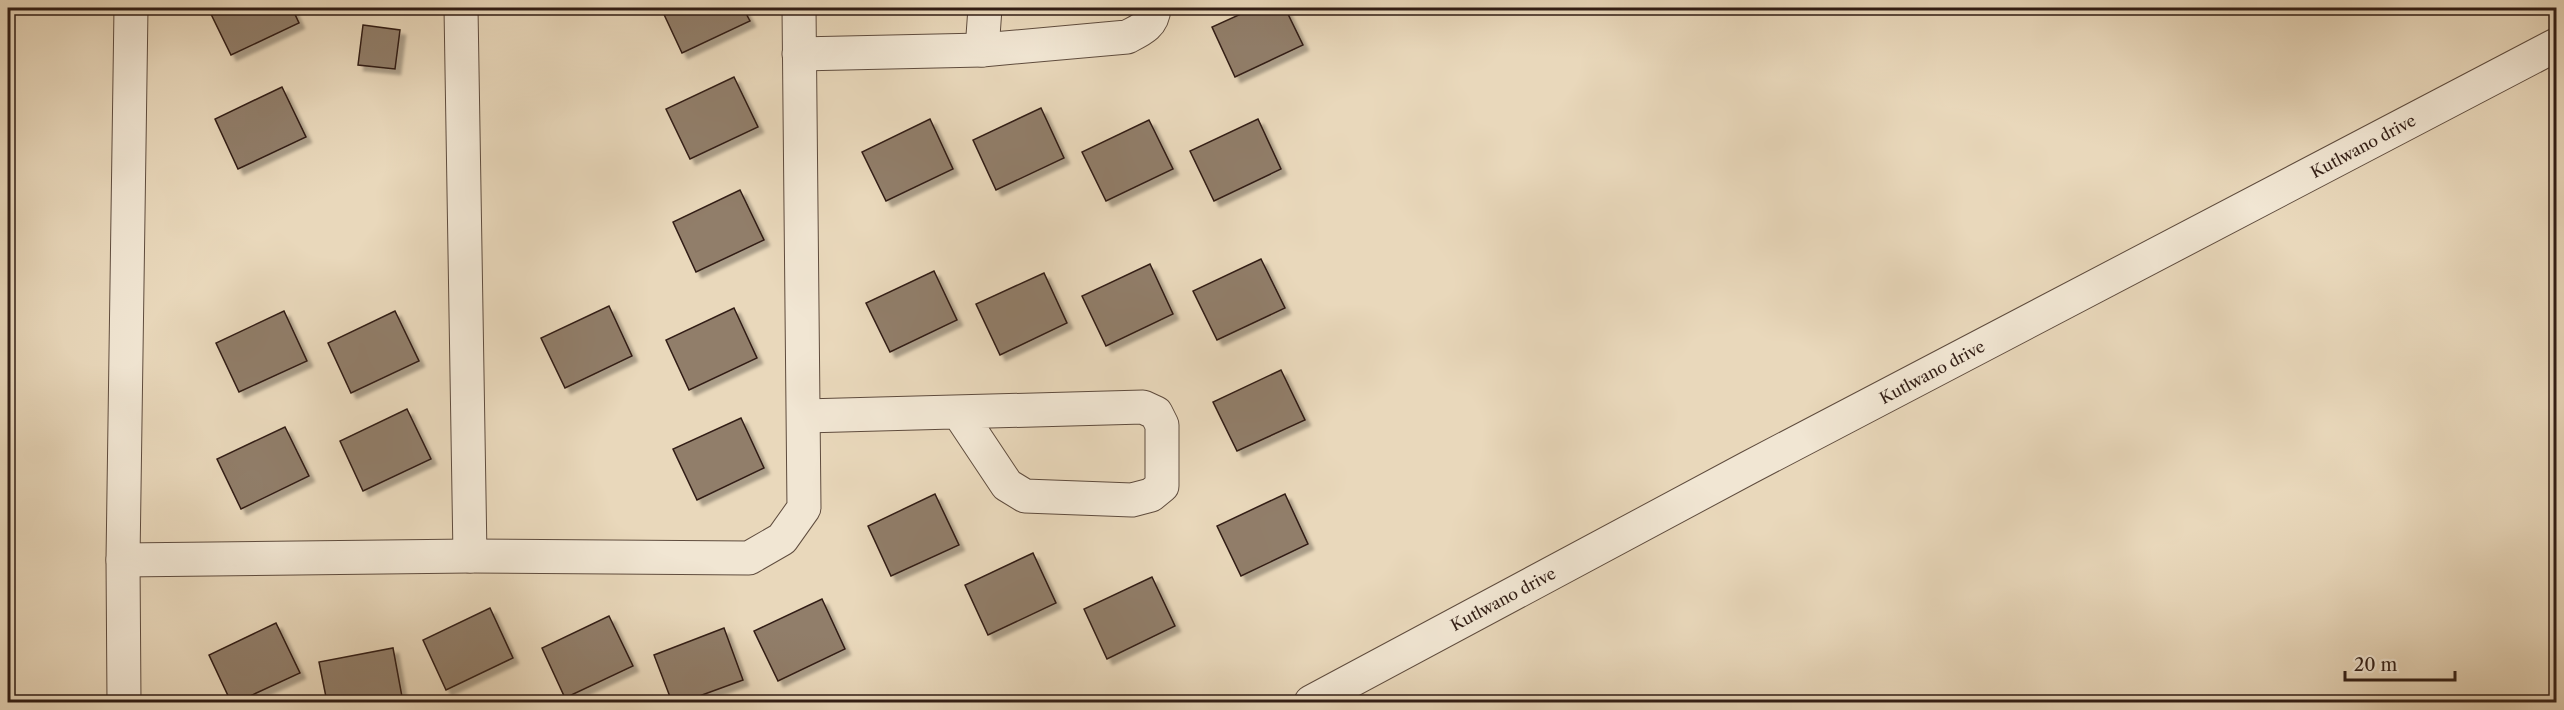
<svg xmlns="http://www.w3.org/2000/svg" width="2564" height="710" font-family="'Libre Caslon Text',serif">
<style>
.building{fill:#917e6b;stroke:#311d15;stroke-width:1.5;filter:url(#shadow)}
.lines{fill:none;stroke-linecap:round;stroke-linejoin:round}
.minor-casing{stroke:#5f4c3e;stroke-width:35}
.minor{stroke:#f1e6d3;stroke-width:33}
.labels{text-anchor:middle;stroke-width:4.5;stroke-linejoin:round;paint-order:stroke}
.street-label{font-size:16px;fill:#311d15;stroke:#f1e6d3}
</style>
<defs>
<filter id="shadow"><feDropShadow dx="5.5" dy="5.5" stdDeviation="1.5" flood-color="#0004"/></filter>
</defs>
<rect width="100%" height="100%" fill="#e9d8bb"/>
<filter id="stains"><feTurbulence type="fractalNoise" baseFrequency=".00333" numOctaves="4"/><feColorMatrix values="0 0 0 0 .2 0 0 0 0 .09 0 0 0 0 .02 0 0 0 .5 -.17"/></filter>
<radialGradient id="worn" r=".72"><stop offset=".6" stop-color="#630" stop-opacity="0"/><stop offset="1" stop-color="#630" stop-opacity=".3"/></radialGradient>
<g class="building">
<path d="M208 8H292L299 23 231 55Z"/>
<path d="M661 8H743L750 21 682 53Z"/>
<path d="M1254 8H1285L1303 45 1235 77 1212 27Z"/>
<path d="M363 25 400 30 395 69 358 65Z"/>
<path d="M734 77 758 127 690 159 666 109Z"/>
<path d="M282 87 306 137 238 169 215 119Z"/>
<path d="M1041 108 1064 158 996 190 973 140Z"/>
<path d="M930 119 953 169 886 201 862 152Z"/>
<path d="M1258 119 1281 169 1214 201 1190 151Z"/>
<path d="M1149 120 1173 169 1106 201 1082 152Z"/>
<path d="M740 190 764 240 696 272 673 222Z"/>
<path d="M1261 259 1285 308 1217 340 1193 291Z"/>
<path d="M1150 264 1173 314 1106 346 1082 296Z"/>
<path d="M934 271 957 320 890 352 866 303Z"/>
<path d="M1044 273 1067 323 1000 355 976 304Z"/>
<path d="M609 306 632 356 565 388 541 338Z"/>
<path d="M734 308 757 358 689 390 666 340Z"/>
<path d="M284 311 307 361 239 392 216 343Z"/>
<path d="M395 311 419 361 351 393 328 343Z"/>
<path d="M1281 370 1305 420 1237 451 1213 402Z"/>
<path d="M407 409 431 459 363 491 340 441Z"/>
<path d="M741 418 764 468 697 500 673 449Z"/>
<path d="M285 427 309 476 241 509 217 459Z"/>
<path d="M935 494 959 545 891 576 868 526Z"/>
<path d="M1285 494 1308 544 1241 576 1217 526Z"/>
<path d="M1033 553 1056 603 988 635 965 585Z"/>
<path d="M1152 577 1175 626 1107 659 1084 609Z"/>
<path d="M822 599 845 649 778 681 754 631Z"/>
<path d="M490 608 513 658 446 690 423 640Z"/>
<path d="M609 616 633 666 565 698 542 648Z"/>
<path d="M276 623 300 673 237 702H231L209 655Z"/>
<path d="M724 628 743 680 683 702H672L654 655Z"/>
<path d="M393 648 403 702H327L319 662Z"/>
</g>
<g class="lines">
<defs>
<g id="minor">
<path d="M461 8 470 556"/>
<path d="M982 50 985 8"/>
<path d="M799 54 982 50 1127 37C1141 30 1153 25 1154 8"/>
<path d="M805 416 1143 407 1156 413 1162 425V486L1151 495 1132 500 1025 496 1007 485 959 413"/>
<path d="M123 560 470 556 749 558 782 539 804 508 799 8"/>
<path d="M124 702 123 560 131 8"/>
<path d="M1311 702 1748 468 2556 45"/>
</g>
</defs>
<use href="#minor" class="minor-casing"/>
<use href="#minor" class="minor"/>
</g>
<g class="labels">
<g class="street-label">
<text transform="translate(2363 146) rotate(-28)" y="6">Kutlwano drive</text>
<text transform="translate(1932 372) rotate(-28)" y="6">Kutlwano drive</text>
<text transform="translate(1503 599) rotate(-28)" y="6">Kutlwano drive</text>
</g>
</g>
<rect width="2564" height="710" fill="none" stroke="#e9d8bb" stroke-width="30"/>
<rect x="9" y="9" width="2546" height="692" fill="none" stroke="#311d15" stroke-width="3"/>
<rect x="15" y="15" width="2534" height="680" fill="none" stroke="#311d15" stroke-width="1.5"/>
<path d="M2345 671v9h110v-9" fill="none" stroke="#311d15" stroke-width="3"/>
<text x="2354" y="671" font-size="18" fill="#311d15" stroke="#f1e6d3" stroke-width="4.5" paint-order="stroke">20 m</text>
<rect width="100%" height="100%" filter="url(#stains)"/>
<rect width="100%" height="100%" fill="url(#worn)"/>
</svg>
